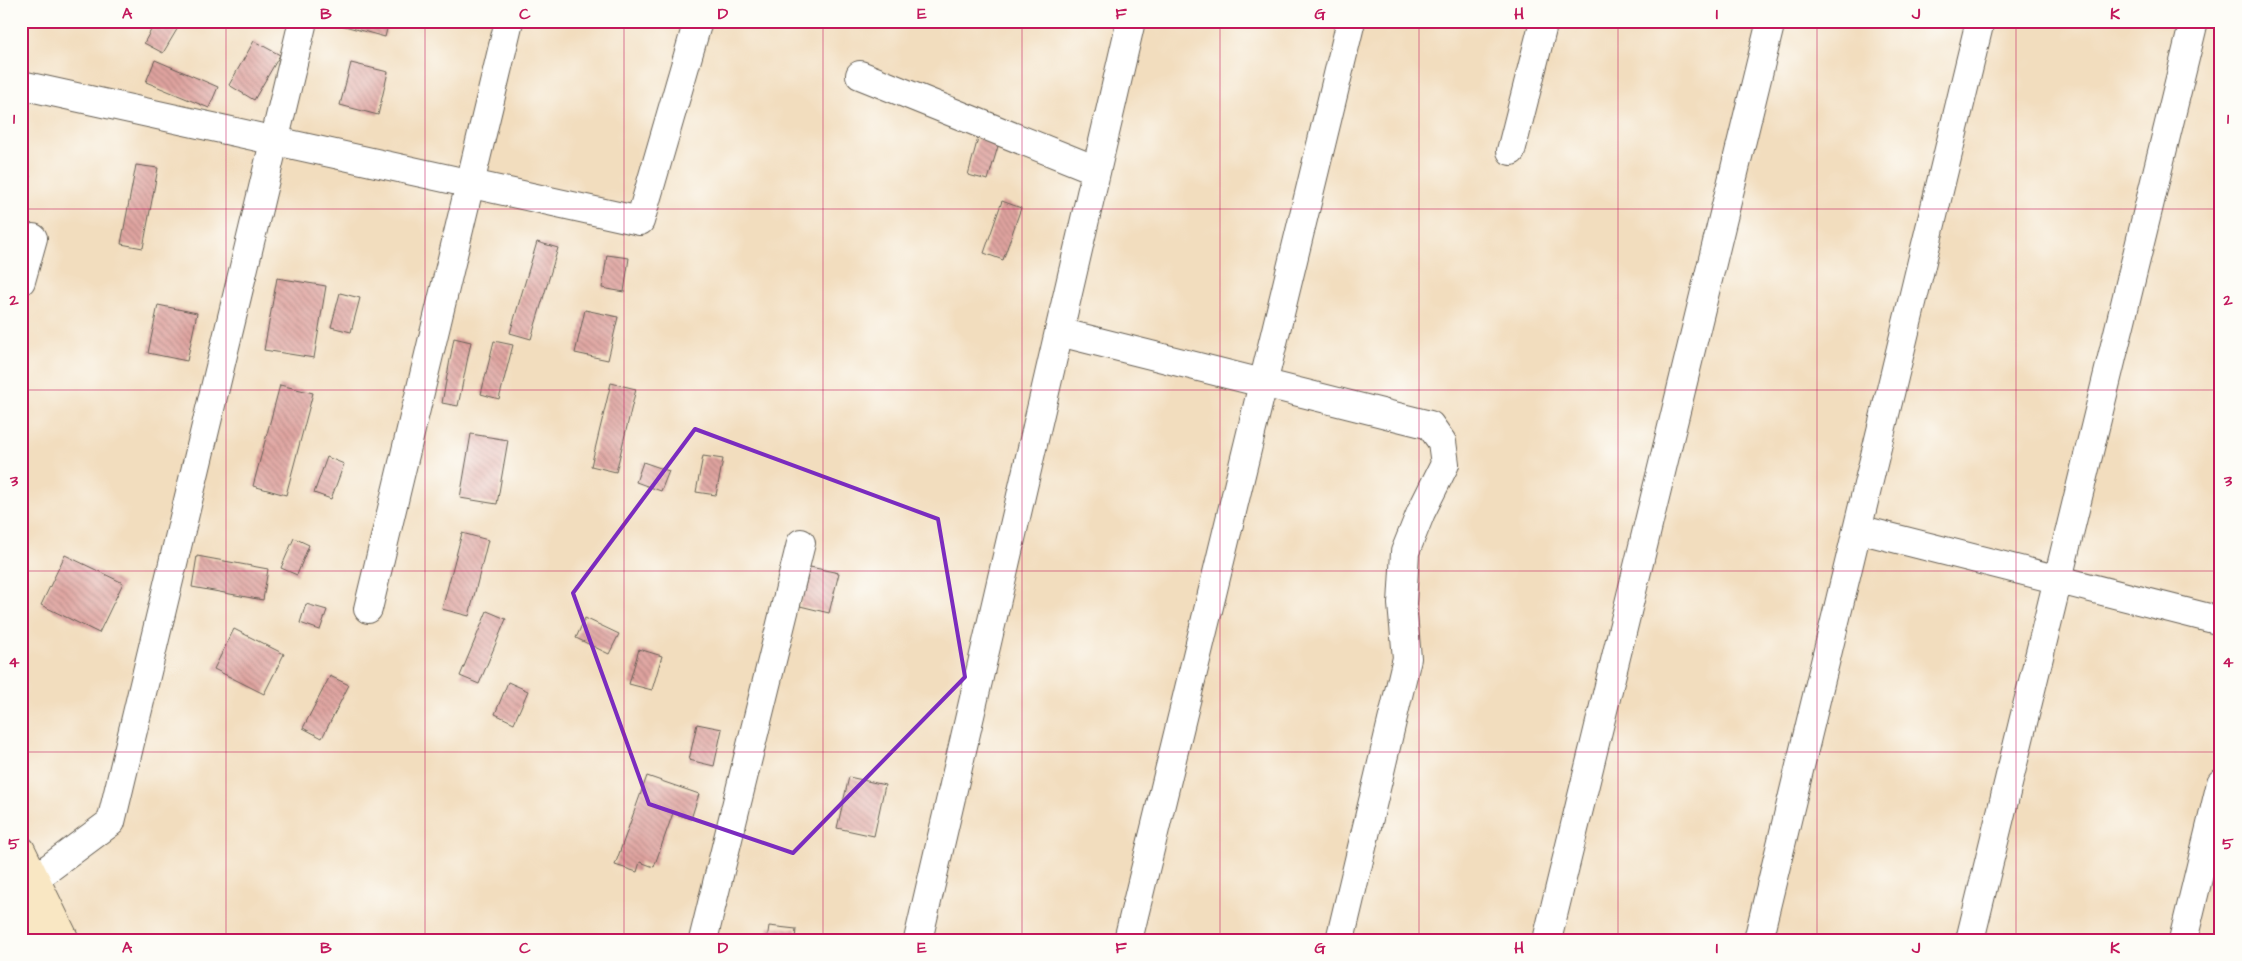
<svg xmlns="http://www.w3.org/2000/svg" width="2242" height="961" font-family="'Architects Daughter',sans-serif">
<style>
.building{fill:url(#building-back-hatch)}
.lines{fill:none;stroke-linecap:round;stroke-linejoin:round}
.minor-casing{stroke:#676055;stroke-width:30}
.secondary-casing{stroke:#676055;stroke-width:30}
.minor{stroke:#fff;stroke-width:28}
.secondary{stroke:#f9e7c3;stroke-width:28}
.marked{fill:none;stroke:#7b2cbf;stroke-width:4;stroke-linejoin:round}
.grid{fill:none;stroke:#c2185b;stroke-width:1;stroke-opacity:0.55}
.neatline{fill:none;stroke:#c2185b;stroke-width:2}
.grid-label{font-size:16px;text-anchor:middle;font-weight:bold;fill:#c2185b}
</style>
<defs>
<pattern id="building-back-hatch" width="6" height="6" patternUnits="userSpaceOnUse" patternTransform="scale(1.25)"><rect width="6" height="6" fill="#dfa39f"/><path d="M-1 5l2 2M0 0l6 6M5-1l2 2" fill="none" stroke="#b48481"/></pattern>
</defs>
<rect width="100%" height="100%" fill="#fdfcf7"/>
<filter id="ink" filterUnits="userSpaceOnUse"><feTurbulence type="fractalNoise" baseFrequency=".02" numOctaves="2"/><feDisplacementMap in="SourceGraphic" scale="10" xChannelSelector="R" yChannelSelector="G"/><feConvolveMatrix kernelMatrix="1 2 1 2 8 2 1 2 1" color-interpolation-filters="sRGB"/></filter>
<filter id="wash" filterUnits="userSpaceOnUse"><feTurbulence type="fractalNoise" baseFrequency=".0096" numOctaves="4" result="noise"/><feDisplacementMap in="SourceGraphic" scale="20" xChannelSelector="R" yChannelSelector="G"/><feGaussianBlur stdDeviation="1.12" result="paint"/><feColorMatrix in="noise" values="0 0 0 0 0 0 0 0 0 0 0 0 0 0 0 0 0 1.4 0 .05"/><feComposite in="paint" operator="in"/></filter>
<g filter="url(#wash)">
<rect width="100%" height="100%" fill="#f2ddbe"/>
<g id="blocks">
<g class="building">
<path d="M156 21H182L163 53 144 43Z"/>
<path d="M326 21H389L385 37Z"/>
<path d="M254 41 280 55 254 100 229 85Z"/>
<path d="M155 60 218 87 209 108 146 82Z"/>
<path d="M351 63 388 72 378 115 340 105Z"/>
<path d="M978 138 999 143 988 180 968 175Z"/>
<path d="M136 165 158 168 143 248 121 244Z"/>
<path d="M21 175 30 176 25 210H21Z"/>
<path d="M1002 201 1021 208 1003 260 984 253Z"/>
<path d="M537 242 558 248 531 339 510 333Z"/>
<path d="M607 255 629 258 624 292 602 288Z"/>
<path d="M277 278 326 286 314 358 264 350Z"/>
<path d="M340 293 360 298 351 332 331 327Z"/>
<path d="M158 305 197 313 187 361 148 353Z"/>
<path d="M585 310 618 317 608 360 575 353Z"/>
<path d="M454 338 471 342 458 406 442 403Z"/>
<path d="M494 341 513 345 499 399 481 394Z"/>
<path d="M611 383 636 389 616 472 591 466Z"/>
<path d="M280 385 313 393 286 495 253 486Z"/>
<path d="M471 434 508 440 497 504 460 498Z"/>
<path d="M703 456 723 459 716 495 696 492Z"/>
<path d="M327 457 344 464 331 499 314 493Z"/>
<path d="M643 462 669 471 661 491 636 482Z"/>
<path d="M462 533 488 540 469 616 442 609Z"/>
<path d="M294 538 309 545 297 575 281 568Z"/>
<path d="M65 555 123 583 99 633 41 605Z"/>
<path d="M197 556 268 569 263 600 192 587Z"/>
<path d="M810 567 839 573 829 613 800 606Z"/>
<path d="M306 604 327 610 320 630 300 623Z"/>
<path d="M487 611 506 619 479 684 460 676Z"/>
<path d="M585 618 619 634 609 654 576 638Z"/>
<path d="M234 629 284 654 264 694 214 669Z"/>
<path d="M639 649 662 656 652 690 629 684Z"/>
<path d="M330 676 349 685 322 738 303 728Z"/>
<path d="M508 682 528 691 514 723 495 714Z"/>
<path d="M697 724 722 729 714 766 689 760Z"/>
<path d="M647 776 699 794 691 819 673 813 654 867 640 862 637 872 615 865Z"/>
<path d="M849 777 885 785 874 836 837 828Z"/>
<path d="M769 926 796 929 795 940H767Z"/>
</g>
</g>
</g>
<g filter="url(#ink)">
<use href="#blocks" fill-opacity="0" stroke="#676055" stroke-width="1"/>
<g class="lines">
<defs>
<g id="minor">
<path d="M860 75 1096 170"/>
<path d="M21 85 640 221 698 21"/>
<path d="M1511 151 1544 21"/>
<path d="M21 281 33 238"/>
<path d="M1059 332 1430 425 1442 442 1445 464 1421 512 1405 552 1402 604 1407 658 1340 940"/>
<path d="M1858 529 2221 621"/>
<path d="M368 609 509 21"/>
<path d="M21 889 111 822 303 21"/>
<path d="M703 940 801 543"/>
<path d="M918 940 1131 21"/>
<path d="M1128 940 1351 21"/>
<path d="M1547 940 1771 21"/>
<path d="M1758 940 1980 21"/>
<path d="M1970 940 2194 21"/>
<path d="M2183 940 2221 783"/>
</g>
<g id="secondary">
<path d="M21 850 65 940"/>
<path d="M21 910 35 940"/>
</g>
</defs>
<use href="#minor" class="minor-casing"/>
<use href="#secondary" class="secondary-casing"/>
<use href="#minor" class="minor"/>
<use href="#secondary" class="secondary"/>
</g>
</g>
<path class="marked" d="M695 429 938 519 965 677 793 853 649 804 573 593Z"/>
<path class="grid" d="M226 21V940M425 21V940M624 21V940M823 21V940M1022 21V940M1220 21V940M1419 21V940M1618 21V940M1817 21V940M2016 21V940M21 209H2221M21 390H2221M21 571H2221M21 752H2221"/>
<rect width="2242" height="961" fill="none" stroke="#fdfcf7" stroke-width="55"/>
<rect x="28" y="28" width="2186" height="906" class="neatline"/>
<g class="grid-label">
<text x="127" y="19">A</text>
<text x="326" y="19">B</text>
<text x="525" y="19">C</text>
<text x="723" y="19">D</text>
<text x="922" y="19">E</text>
<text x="1121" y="19">F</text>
<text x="1320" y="19">G</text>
<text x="1519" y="19">H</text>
<text x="1717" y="19">I</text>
<text x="1916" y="19">J</text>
<text x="2115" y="19">K</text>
<text x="14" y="124">1</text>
<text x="2228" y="124">1</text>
<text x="14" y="305">2</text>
<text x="2228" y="305">2</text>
<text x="14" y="486">3</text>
<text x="2228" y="486">3</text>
<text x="14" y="667">4</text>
<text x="2228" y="667">4</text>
<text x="14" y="849">5</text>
<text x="2228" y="849">5</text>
<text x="127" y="953">A</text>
<text x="326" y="953">B</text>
<text x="525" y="953">C</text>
<text x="723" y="953">D</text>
<text x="922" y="953">E</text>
<text x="1121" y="953">F</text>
<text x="1320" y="953">G</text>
<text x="1519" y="953">H</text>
<text x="1717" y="953">I</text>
<text x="1916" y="953">J</text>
<text x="2115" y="953">K</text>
</g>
</svg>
